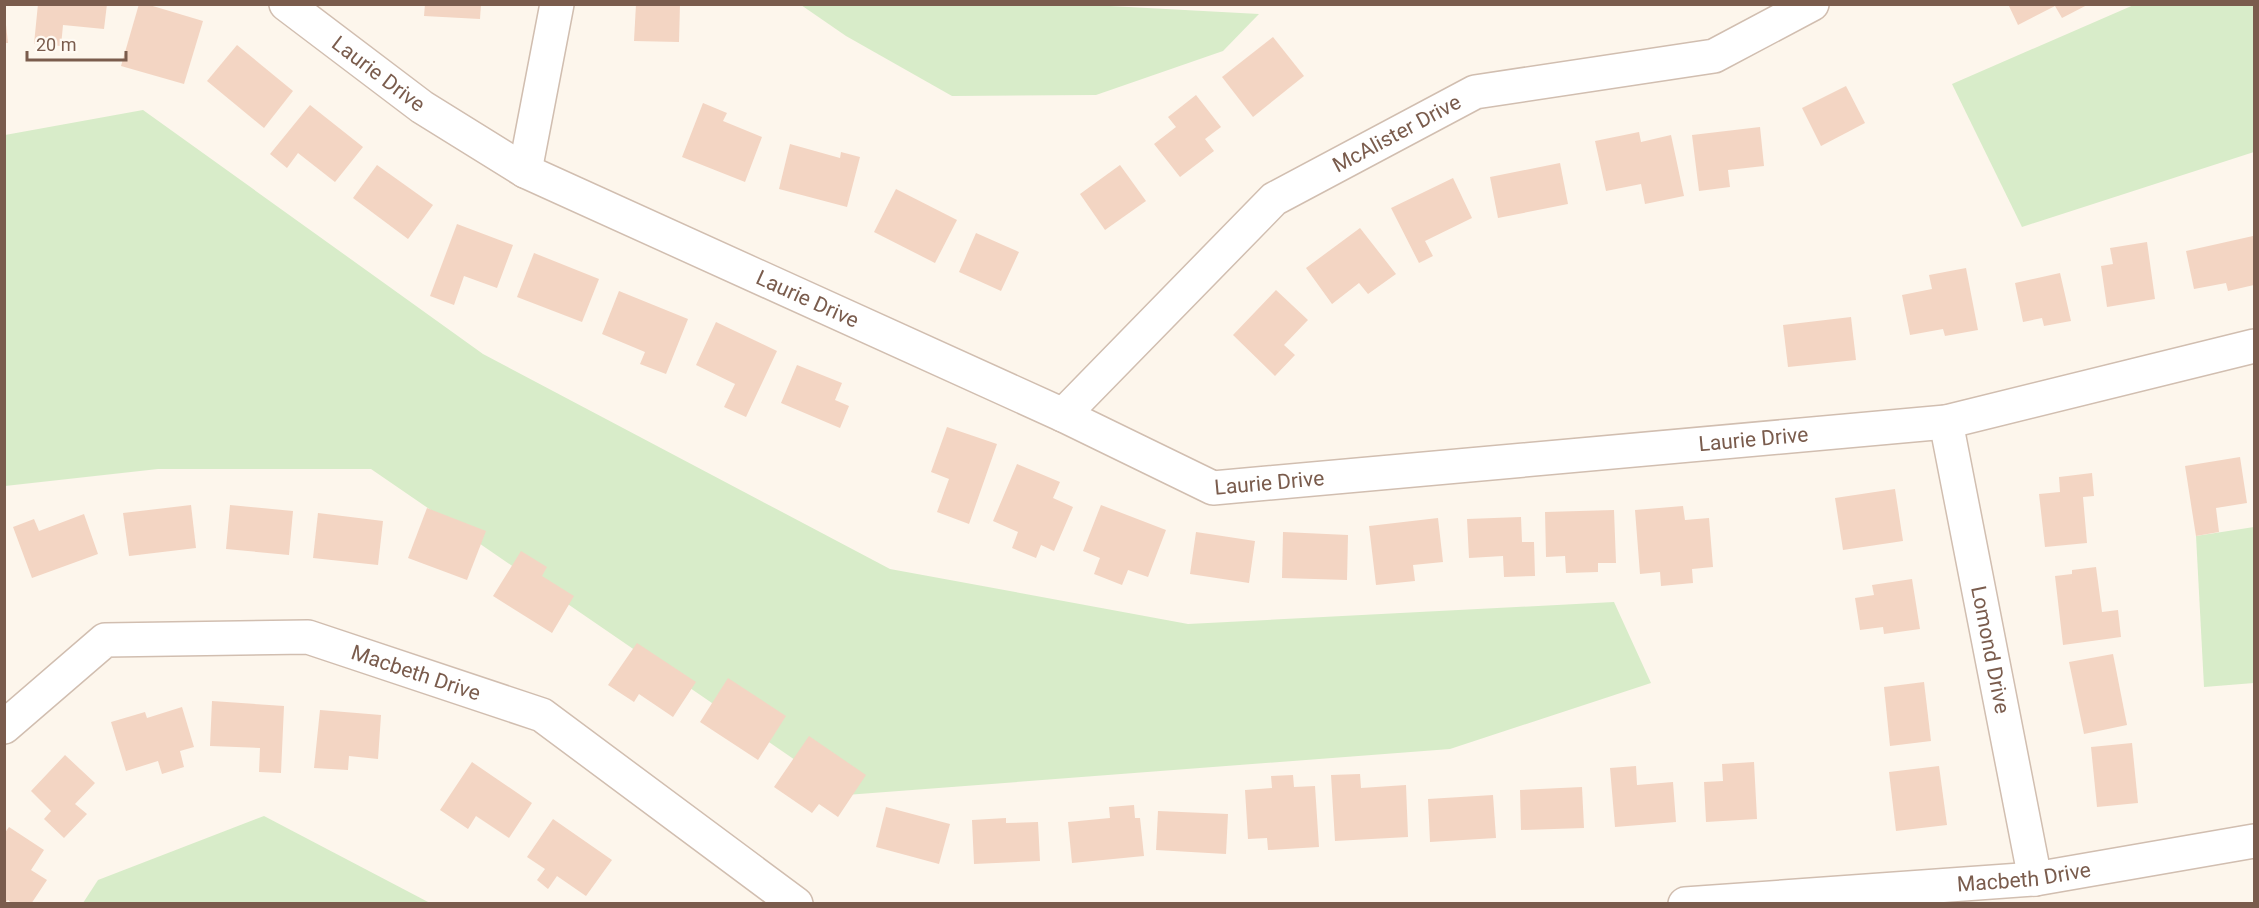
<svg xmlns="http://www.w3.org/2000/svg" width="2259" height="908" font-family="Roboto,sans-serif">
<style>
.green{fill:#d8ecc9}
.building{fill:#f3d5c3}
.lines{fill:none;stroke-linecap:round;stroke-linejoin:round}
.minor-casing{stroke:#d1beb0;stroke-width:36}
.minor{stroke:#fff;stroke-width:33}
.labels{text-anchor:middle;stroke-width:4.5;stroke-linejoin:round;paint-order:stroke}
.street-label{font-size:21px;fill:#7a5c4d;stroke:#fffaf3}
</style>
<rect width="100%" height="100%" fill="#fdf6ec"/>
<g class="green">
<path d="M1073 4 1259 14 1223 51 1096 95 952 96 846 36 801 5Z"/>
<path d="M2136 4 2254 5V152L2022 227 1952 84Z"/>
<path d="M143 110 483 354 890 569 1188 624 1614 602 1651 683 1450 749 846 795 371 469H158L5 486V135Z"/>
<path d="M2254 527V683L2204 687 2196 536Z"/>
<path d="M264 816 430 903H83L98 880Z"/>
</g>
<g class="building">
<path d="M38 4H107L104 29 63 25 61 46 34 44Z"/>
<path d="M139 4H146L203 21 184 84 121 66Z"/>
<path d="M425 4H481L480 19 424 16Z"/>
<path d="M636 4H680L679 42 634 41Z"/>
<path d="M2008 4H2089L2062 18 2055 6 2018 25Z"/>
<path d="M6 25 8 43H4V26Z"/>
<path d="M1273 37 1304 76 1253 117 1222 77Z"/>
<path d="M237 45 293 91 264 128 207 81Z"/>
<path d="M1846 86 1865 123 1821 146 1802 108Z"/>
<path d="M1196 95 1221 127 1205 139 1214 151 1180 177 1154 144 1176 127 1168 117Z"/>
<path d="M703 103 727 113 723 121 762 137 745 182 682 157Z"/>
<path d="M310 105 363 147 335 182 298 153 287 168 270 154Z"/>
<path d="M1760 127 1764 166 1728 170 1730 187 1699 191 1692 135Z"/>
<path d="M1639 132 1641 142 1671 135 1684 196 1645 204 1641 184 1606 191 1595 141Z"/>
<path d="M790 144 840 158 841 152 860 157 847 207 779 189Z"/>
<path d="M1560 163 1568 204 1498 218 1490 177Z"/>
<path d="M377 165 433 205 408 239 353 198Z"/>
<path d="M1120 165 1146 201 1105 230 1080 194Z"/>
<path d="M1453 178 1472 218 1425 241 1433 256 1419 263 1391 208Z"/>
<path d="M896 189 957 220 935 263 874 232Z"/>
<path d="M457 224 513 245 497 288 464 276 454 305 430 296Z"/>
<path d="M1360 228 1396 274 1368 294 1359 283 1332 304 1306 268Z"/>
<path d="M976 233 1019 252 1001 291 959 272Z"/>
<path d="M2253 236 2254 285 2228 291 2226 283 2194 289 2186 251Z"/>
<path d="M2147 242 2155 299 2107 307 2101 266 2113 264 2110 248Z"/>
<path d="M534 253 599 279 582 322 517 297Z"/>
<path d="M1966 268 1978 330 1945 336 1943 329 1910 335 1902 295 1932 289 1929 275Z"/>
<path d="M2060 273 2071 321 2044 326 2042 318 2023 322 2015 283Z"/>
<path d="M1276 290 1308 320 1284 345 1295 355 1275 376 1233 335Z"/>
<path d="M619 291 688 319 666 374 640 364 645 352 602 334Z"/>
<path d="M1851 317 1856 360 1788 367 1783 325Z"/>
<path d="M716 322 777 351 746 417 724 407 735 384 696 365Z"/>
<path d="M797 365 842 383 835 400 849 406 840 428 781 403Z"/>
<path d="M947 427 997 444 969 524 937 512 949 479 931 472Z"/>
<path d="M2240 457 2247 503 2216 508 2219 532 2196 536 2185 466Z"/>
<path d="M1017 464 1060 482 1053 498 1073 507 1054 551 1041 545 1036 558 1012 548 1018 532 993 521Z"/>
<path d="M2092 473 2094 496 2083 497 2087 543 2045 547 2039 494 2060 492 2059 477Z"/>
<path d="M1895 489 1903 541 1843 550 1835 498Z"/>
<path d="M191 505 196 548 129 556 123 513Z"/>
<path d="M230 505 293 511 289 555 226 549Z"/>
<path d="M1101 505 1166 530 1148 577 1128 570 1122 585 1094 574 1100 558 1083 551Z"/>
<path d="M1683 506 1685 520 1709 518 1713 567 1692 569 1693 583 1661 586 1660 572 1640 574 1635 510Z"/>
<path d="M427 508 486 531 467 580 408 558Z"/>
<path d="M1614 510 1616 563H1598V572L1566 573 1565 556 1546 557 1545 512Z"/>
<path d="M318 513 383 521 378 565 313 558Z"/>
<path d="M84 514 98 554 32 578 13 527 34 519 39 531Z"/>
<path d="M1521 517 1522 542H1534L1535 576 1504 577 1503 556 1469 558 1467 519Z"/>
<path d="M1438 518 1443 562 1413 565 1415 581 1376 585 1369 526Z"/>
<path d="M1196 532 1255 541 1249 583 1190 574Z"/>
<path d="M1283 532 1348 535 1347 580 1282 578Z"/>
<path d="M521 551 547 567 542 576 574 596 552 633 493 596Z"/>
<path d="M2096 567 2102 612 2118 610 2121 637 2063 645 2055 576 2072 574V570Z"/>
<path d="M1912 579 1920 629 1884 634 1883 627 1860 630 1855 598 1874 595 1872 585Z"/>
<path d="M637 643 696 682 673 717 639 694 634 702 608 685Z"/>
<path d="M2113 654 2127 725 2084 734 2069 662Z"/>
<path d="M728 678 786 716 758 760 700 722Z"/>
<path d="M1924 682 1931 741 1890 746 1884 687Z"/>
<path d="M212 701 284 706 281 773 259 772 260 748 210 746Z"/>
<path d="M182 707 194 747 180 751 184 767 162 774 158 761 126 771 111 722 145 712 147 718Z"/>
<path d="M320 710 381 715 378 759 349 756 348 770 314 768Z"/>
<path d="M809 736 866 775 838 817 819 804 812 813 774 787Z"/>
<path d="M2132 743 2138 803 2097 807 2091 747Z"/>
<path d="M65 755 95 783 75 804 87 814 64 838 44 819 51 811 31 791Z"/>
<path d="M472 762 532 803 509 838 476 816 468 829 440 810Z"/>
<path d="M1754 762 1757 819 1706 822 1704 782 1723 781 1722 764Z"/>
<path d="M1636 766 1637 785 1673 782 1676 822 1615 827 1610 768Z"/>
<path d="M1939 766 1947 825 1896 831 1889 772Z"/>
<path d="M1360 774 1361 788 1406 785 1408 837 1335 841 1331 775Z"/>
<path d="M1293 775 1294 787 1315 786 1319 847 1268 850 1267 838 1248 839 1245 790 1272 788 1271 776Z"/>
<path d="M1582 787 1584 828 1521 830 1520 790Z"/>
<path d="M1493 795 1496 838 1430 842 1428 799Z"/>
<path d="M1134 805 1135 818H1140L1144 856 1072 863 1068 822 1110 818 1109 807Z"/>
<path d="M886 807 950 824 939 864 876 847Z"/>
<path d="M1158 811 1228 814 1226 854 1156 850Z"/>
<path d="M1006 818V823L1038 822 1040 861 974 864 972 820Z"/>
<path d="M553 819 612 860 586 896 557 876 548 889 537 880 545 869 527 857Z"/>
<path d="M9 827 44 850 31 870 47 880 31 904H13L8 900 4 904V834Z"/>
</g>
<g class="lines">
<defs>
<g id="minor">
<path id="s1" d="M286 4 422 107 525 171 1063 415 1213 488 1946 422 2254 346"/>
<path d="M525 171 557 4"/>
<path id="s2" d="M1063 415 1274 199 1475 92 1714 56 1812 4"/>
<path id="s3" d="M1946 422 2035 879"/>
<path id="s4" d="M4 727 105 640 308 637 542 715 796 904"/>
<path id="s5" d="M1685 904 2035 879 2254 841"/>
</g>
</defs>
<use href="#minor" class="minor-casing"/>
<use href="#minor" class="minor"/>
</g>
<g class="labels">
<g class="street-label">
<text dy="7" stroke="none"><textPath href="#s1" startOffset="116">Laurie Drive</textPath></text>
<text dy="7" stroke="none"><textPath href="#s2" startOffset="441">McAlister Drive</textPath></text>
<text dy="7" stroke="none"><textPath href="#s1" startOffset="602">Laurie Drive</textPath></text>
<text dy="7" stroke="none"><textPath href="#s1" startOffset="1592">Laurie Drive</textPath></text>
<text dy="7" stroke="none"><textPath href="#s1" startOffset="1106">Laurie Drive</textPath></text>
<text dy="7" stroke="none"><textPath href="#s3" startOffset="232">Lomond Drive</textPath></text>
<text dy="7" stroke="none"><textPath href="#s4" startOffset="450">Macbeth Drive</textPath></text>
<text dy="7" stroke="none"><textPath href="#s5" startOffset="340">Macbeth Drive</textPath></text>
</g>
</g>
<rect width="2259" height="908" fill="none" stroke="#7a5c4d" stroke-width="12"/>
<path d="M27 51v9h99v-9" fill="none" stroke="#7a5c4d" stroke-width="3"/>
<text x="36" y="51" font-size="18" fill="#7a5c4d" stroke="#fffaf3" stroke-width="4.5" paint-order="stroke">20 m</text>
</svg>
